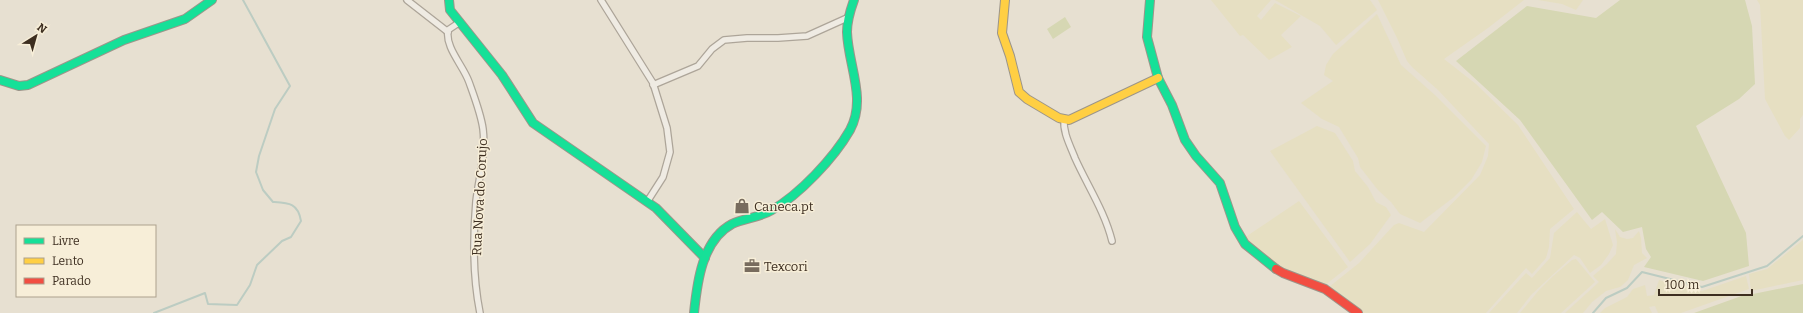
<svg xmlns="http://www.w3.org/2000/svg" width="1803" height="313" font-family="Bitter,serif">
<style>
.farmland{fill:#e6dfc2}
.green{fill:#d6d7b3}
.lines{fill:none;stroke-linecap:round;stroke-linejoin:round}
.stream{stroke:#bcccc2;stroke-width:2}
.street-casing{stroke:#ada599;stroke-width:8}
.fast-casing{stroke:#9c958a;stroke-width:10}
.slow-casing{stroke:#9c958a;stroke-width:10}
.jam-casing{stroke:#9c958a;stroke-width:10}
.street{stroke:#efebe3;stroke-width:5.5}
.fast{stroke:#16e098;stroke-width:8}
.slow{stroke:#ffcf43;stroke-width:8}
.jam{stroke:#f24e42;stroke-width:8}
.labels{text-anchor:middle;stroke-width:3;stroke-linejoin:round;paint-order:stroke}
.street-label{font-size:13px;fill:#3d2e20;stroke:#f7eed8}
.poi-label{font-size:13px;fill:#3d2e20;stroke:#f7eed8;text-anchor:start}
</style>
<rect width="100%" height="100%" fill="#e7e0d1"/>
<g class="farmland">
<path d="M1211 0H1271L1257 16 1261 20 1275 3 1301 16 1281 35 1292 47 1269 60 1243 35 1240 36Z"/>
<path d="M1275 0H1370L1377 10 1336 45 1320 26Z"/>
<path d="M1378 0H1524L1488 28 1444 59 1476 84 1518 125 1574 209 1550 229 1549 247 1546 258 1532 274 1526 268 1486 313H1363L1329 287 1359 263 1394 225 1399 223 1424 232 1480 175 1488 156 1489 144 1438 90 1412 67 1407 61 1397 38Z"/>
<path d="M1538 0H1583L1576 10 1562 4Z"/>
<path d="M1757 0H1803V115L1800 119V128L1789 140 1785 136 1765 99 1760 5Z"/>
<path d="M1377 14 1401 65 1436 96 1486 146 1482 162 1471 180 1454 197 1420 223 1400 214 1391 202 1378 190 1360 167 1358 158 1339 127 1322 119 1301 103 1333 81 1324 75 1326 65 1333 54Z"/>
<path d="M1317 126 1335 133 1353 161 1355 171 1368 187 1376 202 1386 207 1391 215 1370 244 1350 262 1270 151Z"/>
<path d="M1299 201 1348 267 1324 286 1281 269 1256 251 1244 238Z"/>
<path d="M1577 212 1591 229 1605 219 1613 245 1609 254 1601 265 1590 273 1580 258 1574 255 1531 295 1517 313H1489L1526 273 1532 278 1550 258 1554 233Z"/>
<path d="M1615 229 1620 237 1627 239 1633 238 1639 231 1641 238 1642 253 1647 258 1634 265 1628 280 1620 287 1606 291 1592 302 1583 313H1565L1599 282 1593 276 1607 264 1616 254 1617 242Z"/>
<path d="M1803 240V280L1751 291 1749 274 1767 269Z"/>
<path d="M1576 259 1595 282 1561 313H1520L1539 290 1552 277 1572 260Z"/>
<path d="M1746 276 1749 289 1681 313H1658L1655 306 1649 307 1652 313H1600L1605 308 1627 297 1633 289 1645 285 1647 296 1654 295 1659 280 1702 291Z"/>
</g>
<g class="green">
<path d="M1620 0H1745L1752 26 1755 84 1739 99 1696 126 1746 233 1749 266 1703 281 1644 267 1651 257 1646 249 1642 227 1623 232 1602 212 1592 220 1520 120 1456 61 1527 6 1596 18Z"/>
<path d="M1065 17 1071 27 1053 39 1047 29Z"/>
<path d="M1803 284V313H1694L1747 294H1753Z"/>
</g>
<g class="lines">
<g class="stream">
<path d="M154 313 205 293 208 304 237 305 250 285 257 265 282 241 291 237 301 221C298 203 289 203 273 202L263 190 256 172 259 156 275 109 290 86 243 0"/>
<path d="M1593 313 1606 298 1627 288 1642 272 1702 287 1767 266 1803 236"/>
</g>
<defs>
<g id="street">
<path d="M407 0 448 32"/>
<path d="M601 0 653 83 667 128 670 152 663 177 647 202"/>
<path d="M460 22 448 30C445 48 463 65 469 82 474 96 481 114 483 129 486 153 479 177 476 201 473 236 473 278 480 313"/>
<path d="M653 85 698 66 712 49 724 40 747 38H778L807 36 847 18"/>
<path d="M1064 119C1063 133 1070 145 1075 158 1087 185 1105 212 1112 241"/>
</g>
<g id="fast">
<path d="M449 0 450 10 502 75 533 123 656 208 705 258"/>
<path d="M1150 0 1147 37 1158 78 1172 105 1185 140 1196 156 1220 183 1235 227 1245 244 1276 269"/>
<path d="M0 80 19 86 28 85 124 40 185 19 212 0"/>
<path d="M694 313C697 283 702 240 732 224 744 218 759 218 772 210 799 195 834 158 850 130 867 99 848 65 847 32 847 21 850 11 854 0"/>
</g>
<path id="slow" d="M1005 0 1002 33 1010 56 1019 92 1027 99 1059 118 1069 120 1158 78"/>
<path id="jam" d="M1276 269 1283 273 1325 289 1358 313"/>
</defs>
<use href="#street" class="street-casing"/>
<use href="#fast" class="fast-casing"/>
<use href="#slow" class="slow-casing"/>
<use href="#jam" class="jam-casing"/>
<use href="#street" class="street"/>
<use href="#fast" class="fast"/>
<use href="#slow" class="slow"/>
<use href="#jam" class="jam"/>
</g>
<defs>
<symbol id="shop-bare" viewBox="-9 -9 18 18"><path d="M-5-2.5h2.3a2.7 3.5 0 0 1 5.4 0H5L5.5 6h-11ZM-1.5-2.5h3a1.5 2.3 0 0 0-3 0Z" fill="#786c5e" stroke="#f7eed8" stroke-width="2.5" paint-order="stroke"/></symbol>
<symbol id="office-bare" viewBox="-9 -9 18 18"><path d="M-6-3h4V-5.5h4V-3h4V5H-6ZM-1-4.5V-3h2v-1.5ZM-6 0V1H6V0Z" fill="#786c5e" stroke="#f7eed8" stroke-width="2.5" paint-order="stroke"/></symbol>
</defs>
<g fill-rule="evenodd">
<use href="#shop-bare" x="731" y="195" width="22" height="22"/>
<use href="#office-bare" x="741" y="255" width="22" height="22"/>
</g>
<g class="labels">
<g class="street-label">
<text transform="translate(479 197) rotate(-87)" y="5">Rua Nova do Corujo</text>
</g>
<g class="poi-label">
<text x="754" y="211">Caneca.pt</text>
<text x="764" y="271">Texcori</text>
</g>
</g>
<rect x="16" y="225" width="140" height="72" fill="#f7eed8" stroke="#ada18e"/>
<rect x="24" y="238" width="20" height="6" fill="#16e098" stroke="#ada18e"/>
<text x="52" y="245" font-size="12" fill="#3d2e20">Livre</text>
<rect x="24" y="258" width="20" height="6" fill="#ffcf43" stroke="#ada18e"/>
<text x="52" y="265" font-size="12" fill="#3d2e20">Lento</text>
<rect x="24" y="278" width="20" height="6" fill="#f24e42" stroke="#ada18e"/>
<text x="52" y="285" font-size="12" fill="#3d2e20">Parado</text>
<g transform="translate(36 36) rotate(37)" stroke="#f7eed8" stroke-width="3" paint-order="stroke">
<path d="M0-3L7 15L0 10L-7 15Z" fill="#3d2e20"/>
<text y="-6" font-size="11" font-weight="bold" text-anchor="middle" fill="#3d2e20">N</text>
</g>
<path d="M1659 289v6h93v-6" fill="none" stroke="#3d2e20" stroke-width="2"/>
<text x="1665" y="289" font-size="12" fill="#3d2e20" stroke="#f7eed8" stroke-width="3" paint-order="stroke">100 m</text>
</svg>
